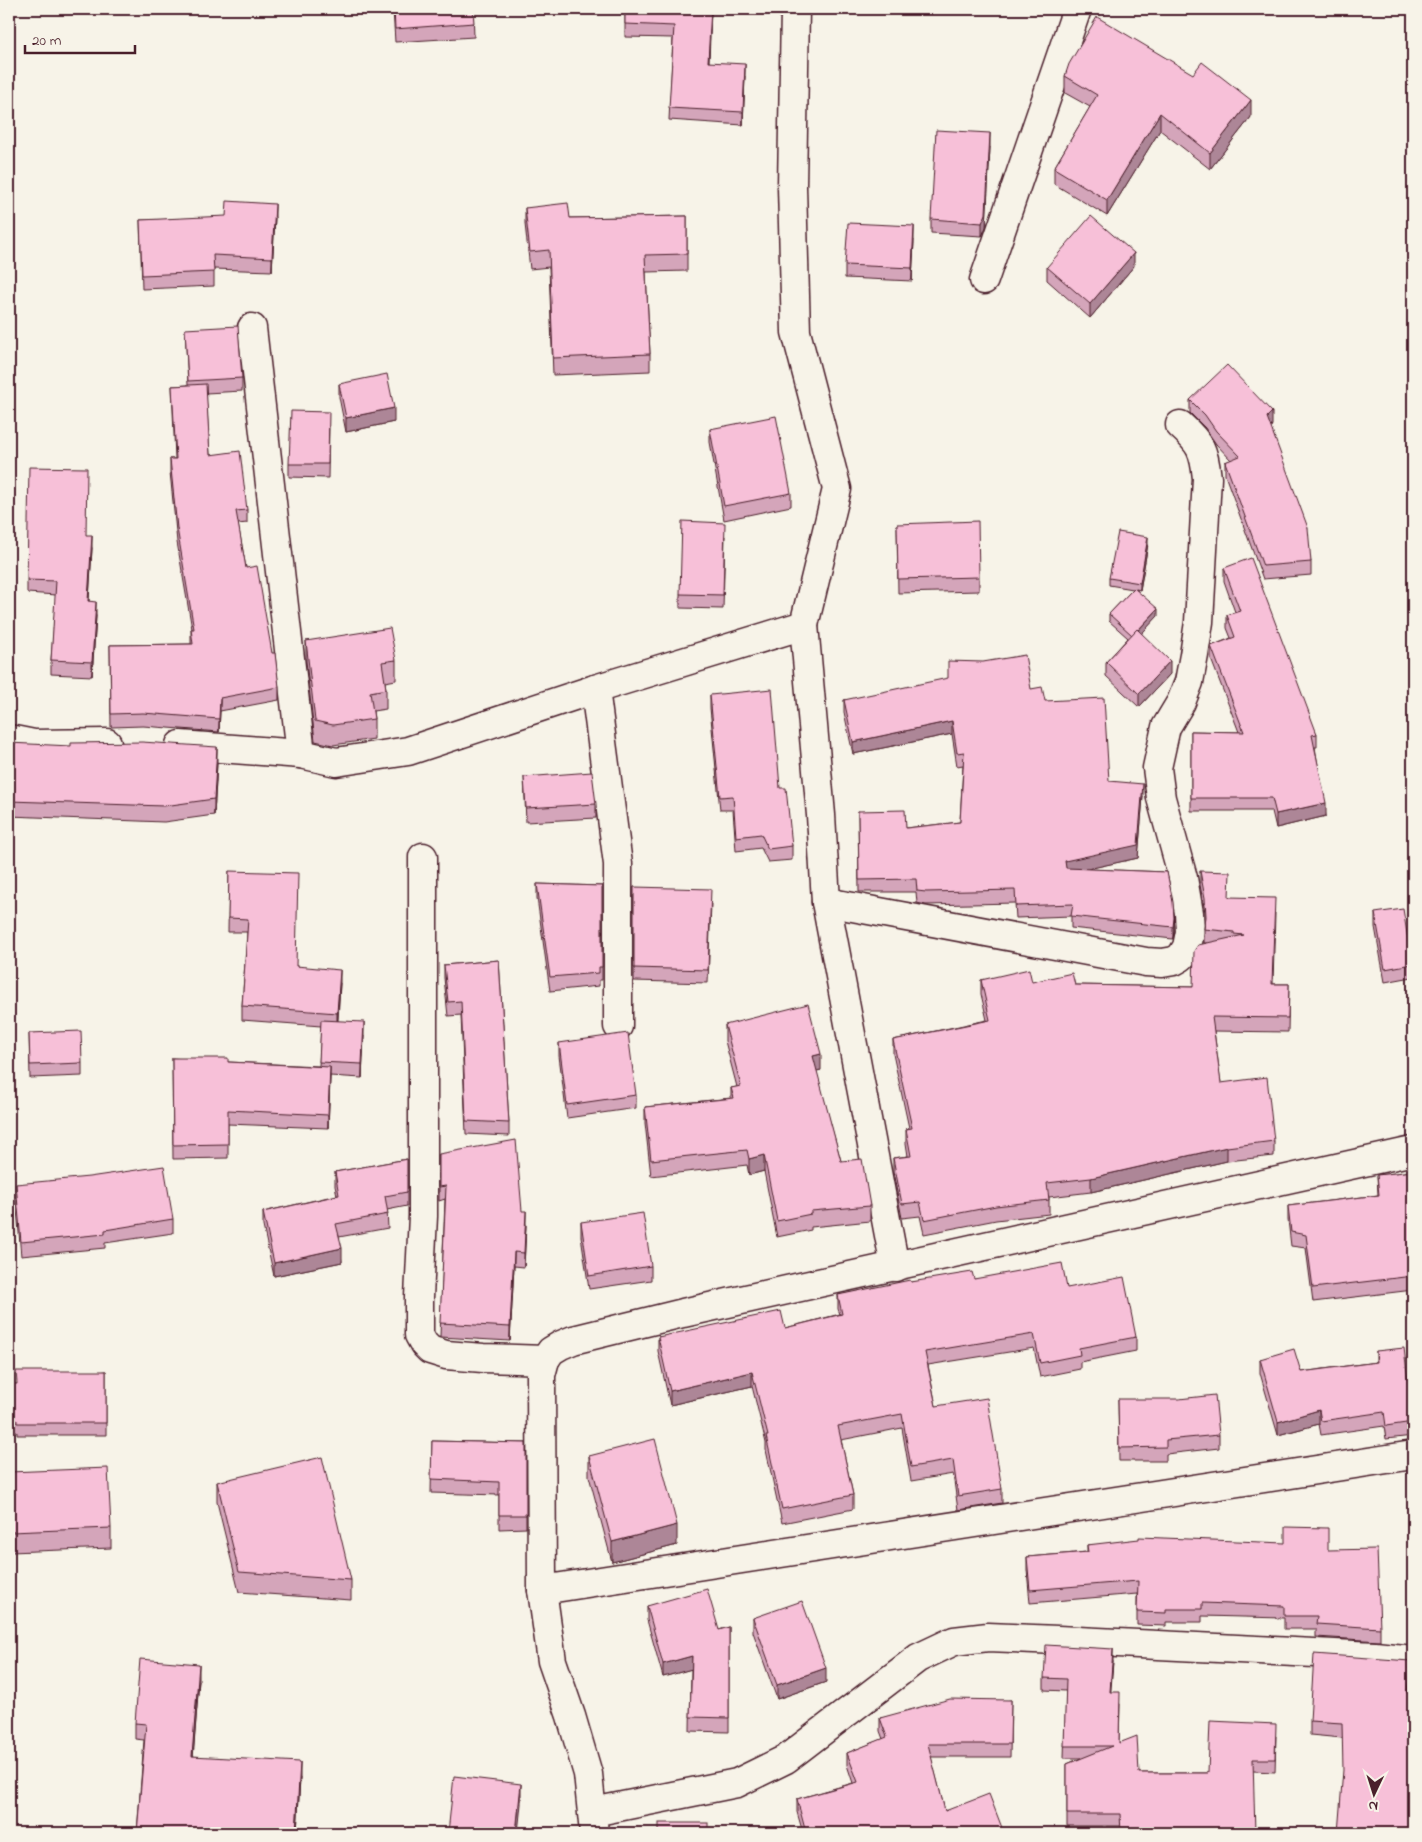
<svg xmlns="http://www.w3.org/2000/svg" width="1422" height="1842" font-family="'Indie Flower',sans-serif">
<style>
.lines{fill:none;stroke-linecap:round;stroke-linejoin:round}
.minor-casing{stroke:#4a1f2b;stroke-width:31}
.minor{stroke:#f7f3e8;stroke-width:28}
.wall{fill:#d4a5ba;stroke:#4a1f2b}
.shaded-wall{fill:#ad8697;stroke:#4a1f2b}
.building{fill:#f7c0d8;stroke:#4a1f2b}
</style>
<rect width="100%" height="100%" fill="#f7f3e8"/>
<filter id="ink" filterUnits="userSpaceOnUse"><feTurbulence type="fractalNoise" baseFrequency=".02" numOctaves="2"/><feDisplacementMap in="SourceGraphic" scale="10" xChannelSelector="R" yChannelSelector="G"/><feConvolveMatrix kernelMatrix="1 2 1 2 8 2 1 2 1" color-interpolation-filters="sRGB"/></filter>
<g filter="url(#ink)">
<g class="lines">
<defs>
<g id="minor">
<path d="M984 280 1077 9"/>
<path d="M252 328 301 754"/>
<path d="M804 625 821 815 826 902 895 1267"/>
<path d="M595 689 618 864V1026"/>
<path d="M9 739 34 744 107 743"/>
<path d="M180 745 301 754 336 762 408 751 595 689 804 625 837 489 796 332 792 187 795 9"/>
<path d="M423 857V1216L419 1297V1335L424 1344 430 1350 446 1355 483 1358 545 1360"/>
<path d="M826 902 1146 962 1162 963 1174 961 1181 957 1187 947 1190 932 1189 913 1183 878 1161 798 1157 768 1166 727 1181 702 1189 682 1194 655 1199 622 1207 478C1204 450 1201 444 1180 425"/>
<path d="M542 1590 1413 1455"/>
<path d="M593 1812 737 1783 786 1759 918 1658 954 1641 988 1637 1058 1640 1375 1656 1413 1660"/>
<path d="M594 1833 588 1774 571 1716 552 1661 542 1590 541 1375 545 1360 551 1351 561 1345 573 1340 683 1313 1413 1151"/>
</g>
</defs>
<use href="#minor" class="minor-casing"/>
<use href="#minor" class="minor"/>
</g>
<g class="wall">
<path d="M393 9H473L474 37 395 42Z"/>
<path d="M625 9H711L709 62 745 76 743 125 669 120 673 38 625 37Z"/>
<path d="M1065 76 1251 117 1210 169 1160 130 1107 216 1054 184V168L1090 107 1065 93Z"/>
<path d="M990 147 986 227 982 236 931 233V219Z"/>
<path d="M525 208 570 218 687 216V271L646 272 650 354V371L553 375 549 267 530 269 525 224Z"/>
<path d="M275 217 272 271 214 269V286L142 289 140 220Z"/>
<path d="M914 240 912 281 845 278V265Z"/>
<path d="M1134 266 1090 318 1047 280V267Z"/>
<path d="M185 329 242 378V391L206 393 210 455 247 510V523L238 524 246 568 272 653 279 687V700L220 711 219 732 143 726 111 727 110 645 191 644V629H192L177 542 170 472V459H175L172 386 188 385Z"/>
<path d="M339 384 394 422 346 432 339 397Z"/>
<path d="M1190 400 1272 425 1271 427 1311 562V575L1263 579 1225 475V462L1231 460 1216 444 1205 428 1190 413Z"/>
<path d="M329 426 328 478 289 477V464Z"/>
<path d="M710 429 791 493V506L724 520 710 442Z"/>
<path d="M897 524 979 577V591L898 593Z"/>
<path d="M86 535 92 548 89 601 96 616 92 676 51 674V660L56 595 27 593V580Z"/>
<path d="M725 536 723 609 680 608V594Z"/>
<path d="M1148 544 1140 590 1136 589 1158 616 1141 633 1170 674 1139 707 1106 676V662L1128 638 1109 621V614L1133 589 1109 585V578Z"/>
<path d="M1224 568 1317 734V747H1315L1326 816 1276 828 1272 811H1191V731L1239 732 1211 659V646L1231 638 1227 628V615L1235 612 1224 581Z"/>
<path d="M306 641 396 660V680L385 682 386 689V709L373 711 374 719V739L333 745 315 741 306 661Z"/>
<path d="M1031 689 1045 701 1109 781 1143 796 1138 858 1086 869 1167 872 1174 931 1173 939 1071 928V916L1016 918 1015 903 926 905 917 903 916 892H859L858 811 906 828 960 822 963 765 957 766 952 734 853 754 844 712V700Z"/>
<path d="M710 695 780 788 792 846V860L768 862 761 848 736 851 733 810H720L710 708Z"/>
<path d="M9 743 217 763 214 815 164 822 9 816Z"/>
<path d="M524 777 596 804V818L526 822Z"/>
<path d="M229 871 296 966 340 983 338 1021 364 1036 362 1078 330 1076 328 1128 228 1124V1158L173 1159 172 1058 228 1062 319 1066 321 1026 242 1020V1006L247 932H228Z"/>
<path d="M1200 871 1230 897 1275 913 1273 984H1289L1288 1032 1214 1031 1221 1083 1274 1141V1156L1227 1161 1091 1192 1049 1197V1214L996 1220 924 1234 920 1216 902 1218 893 1172V1158L908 1156 906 1143V1129L909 1128 893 1054V1040L987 1020 981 994V980L1075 985 1193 987 1208 943H1204V929L1205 921V912L1200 885Z"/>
<path d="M537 884 602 886V980H599V986L550 991 537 898Z"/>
<path d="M634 887 711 903 708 983 634 981Z"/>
<path d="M1375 913 1412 964V977L1385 982 1375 927Z"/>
<path d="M499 960 509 1123V1136L466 1134 461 1015 448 1016 444 978V965Z"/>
<path d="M725 1025 821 1070 816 1071 841 1161 870 1206V1221L811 1227V1230L777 1237 764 1171 749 1175 747 1165 651 1176 645 1123V1107L731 1098V1088L737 1087 725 1041Z"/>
<path d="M29 1033 82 1063V1076L30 1078Z"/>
<path d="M559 1043 636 1095V1108L567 1118 559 1056Z"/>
<path d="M439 1154 522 1211 526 1225 524 1267 514 1266 510 1341 440 1337 445 1199 439 1201Z"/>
<path d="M407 1159V1206L387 1210 388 1228 339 1237 342 1262 274 1276 263 1226V1212L337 1195 335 1186V1172Z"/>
<path d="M1413 1171V1290L1313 1302 1306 1248 1291 1246 1288 1220V1206L1378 1195 1377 1175Z"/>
<path d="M16 1184 173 1219V1233L105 1243V1248L21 1256 16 1198Z"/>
<path d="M581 1222 651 1266V1280L589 1289 581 1236Z"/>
<path d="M974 1279 1067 1288 1136 1337V1351L1080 1362V1369L1040 1377 1034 1348 928 1365 936 1406 1002 1489V1503L958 1510 953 1474 911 1481 902 1428 841 1440 853 1495V1509L782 1523 766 1450V1443L752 1386 670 1405 658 1351V1337L785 1328 840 1314 838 1309V1295L911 1282Z"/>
<path d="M1376 1351 1413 1419V1436L1386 1439 1384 1426 1321 1435 1319 1424 1278 1435 1260 1373V1359L1301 1372 1376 1362Z"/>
<path d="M106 1371V1435H17V1432H9V1384H16Z"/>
<path d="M1118 1399 1219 1435V1448L1166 1454V1461H1119Z"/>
<path d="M432 1441 526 1443V1528L499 1529V1495L431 1493Z"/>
<path d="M589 1456 677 1545 612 1562 589 1476Z"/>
<path d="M9 1472 111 1528V1548L11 1552 9 1502Z"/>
<path d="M217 1482 351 1580V1600L239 1592 217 1502Z"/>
<path d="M1087 1545 1328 1550 1380 1628V1641L1316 1637V1629H1284V1618L1202 1616V1622H1166V1626L1137 1625V1594L1030 1603 1027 1570V1557L1087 1552Z"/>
<path d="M647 1606 719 1630 729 1627V1732L690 1731 691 1669 663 1677 647 1620Z"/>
<path d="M753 1618 826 1682 777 1699 753 1632Z"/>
<path d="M1113 1661 1110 1692 1120 1704 1119 1743 1139 1773H1208L1276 1736 1275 1772 1253 1771 1120 1826H1067V1764L1081 1758H1064L1066 1691 1044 1690V1678Z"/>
<path d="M1410 1675 1408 1693 1342 1738 1310 1735V1721Z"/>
<path d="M199 1680 193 1756 300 1778 297 1833H137L144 1740 135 1739V1723Z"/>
<path d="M1011 1700 1010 1757H931L945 1811 1004 1833H803L797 1812V1799L853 1783 847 1765V1753L883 1739 880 1731V1718Z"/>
</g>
<g class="shaded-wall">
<path d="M711 9 708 74V62Z"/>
<path d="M745 64V76L743 125V112Z"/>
<path d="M1251 100V117L1210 169V153Z"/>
<path d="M1160 113V130L1107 216V200Z"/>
<path d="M990 133V147L986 227 982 236V223Z"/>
<path d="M275 204V217L272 271V258Z"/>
<path d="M914 226V240L912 281V268Z"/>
<path d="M1134 253V266L1090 318V304Z"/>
<path d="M394 408V422L346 432V418Z"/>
<path d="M1272 412V425L1267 430V417Z"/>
<path d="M92 535V548L88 615V601Z"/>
<path d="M1148 537V544L1140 590V583Z"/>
<path d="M96 602V616L92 676V662Z"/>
<path d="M1158 609V616L1133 643V636Z"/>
<path d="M1170 661V674L1139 707V694Z"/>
<path d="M220 698V711L219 732V719Z"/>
<path d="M952 721V734L853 754V742Z"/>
<path d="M217 747V763L214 815V799Z"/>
<path d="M1143 784V796L1138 858 1065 874V861Z"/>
<path d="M1326 803V816L1276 828V814Z"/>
<path d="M1174 918V931L1173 939V927Z"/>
<path d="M340 970V983L337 1027V1013Z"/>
<path d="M364 1022V1036L362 1078V1064Z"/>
<path d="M821 1054V1070L813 1072V1056Z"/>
<path d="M330 1067V1080L328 1128V1115Z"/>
<path d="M1227 1147V1161L1091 1192V1178Z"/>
<path d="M764 1155V1171L749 1175V1159Z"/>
<path d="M526 1211V1225L524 1267V1253Z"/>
<path d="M342 1248V1262L274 1276V1263Z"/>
<path d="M514 1252V1266L510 1341V1327Z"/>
<path d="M752 1372V1386L670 1405V1391Z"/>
<path d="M1319 1410V1424L1278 1435V1422Z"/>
<path d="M677 1525V1545L612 1562V1542Z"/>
<path d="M1113 1649V1661L1110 1704V1692Z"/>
<path d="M692 1656V1669L663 1677V1664Z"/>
<path d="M1410 1661V1675L1407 1708V1693Z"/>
<path d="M199 1664V1680L192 1772V1756Z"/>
<path d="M826 1668V1682L777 1699V1685Z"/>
<path d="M300 1762V1778L297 1833H296Z"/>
<path d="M521 1784V1804L518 1833H516Z"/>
</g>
<g class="building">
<path d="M394 9H473L474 23 395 29Z"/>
<path d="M625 9H711L708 62 745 64 743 112 669 108 674 26 625 24Z"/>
<path d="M1097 17 1193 74 1202 62 1251 100 1210 153 1160 113 1107 200 1054 168 1097 95 1065 76 1069 64Z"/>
<path d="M936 130 990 133 986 214 982 223 931 219Z"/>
<path d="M227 201 275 204 272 258 213 255 214 272 142 275 140 220 226 216Z"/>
<path d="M568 203 570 218 687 216V254L645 255 650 354 553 358 549 250 530 252 525 208Z"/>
<path d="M1091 216 1134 253 1090 304 1047 267Z"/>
<path d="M848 223 914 226 912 268 845 265Z"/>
<path d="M238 326 242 378 188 381 185 329Z"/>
<path d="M1227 365 1272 412 1267 417 1308 528 1311 562 1263 566 1225 462 1240 456 1216 431 1205 415 1190 400Z"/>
<path d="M387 374 394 408 346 418 339 384Z"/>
<path d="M206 384 210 455 240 451 247 510 236 511 246 568 257 566 272 653H275L279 687 220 698 219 719 143 713 111 714 110 645 193 644 191 629H194L177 528 170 459H176L172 386Z"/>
<path d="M291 411 329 412 328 464H289Z"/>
<path d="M776 416 791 493 724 506 710 429Z"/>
<path d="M29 467 87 468 86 535H92L88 601 96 602 92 662 51 660 56 581 27 580Z"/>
<path d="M682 521 725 523 723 595 680 594Z"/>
<path d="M978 521 979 577 898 579 897 524Z"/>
<path d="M1118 532 1148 537 1140 583 1109 578Z"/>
<path d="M1251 558 1317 734 1312 735 1326 803 1276 814 1272 798H1191V731L1244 732 1211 646 1235 637 1227 615 1240 611 1224 568Z"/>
<path d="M1134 588 1158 609 1138 630 1137 629 1132 635 1109 614Z"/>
<path d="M390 628 396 660 382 662 386 689 370 692 374 719 333 725 315 721 306 641Z"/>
<path d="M1137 629 1170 661 1139 694 1106 662Z"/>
<path d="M1025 655 1031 689 1042 687 1045 701 1104 698 1109 781 1143 784 1138 845 1065 861 1066 868 1167 872 1173 902 1174 918 1173 927 1071 916 1073 904 1016 906 1015 890 926 892 917 891 916 879 859 880 858 811 905 810 906 828 960 822 964 752 957 753 952 721 853 742 844 700 948 678V661L983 662Z"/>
<path d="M772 689 780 788H786L792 846 768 849 761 834 736 837 733 796 720 797 710 695Z"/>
<path d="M142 742 217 747 214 799 164 806 9 801V743L71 746V743Z"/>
<path d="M592 772 596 804 526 808 524 777Z"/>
<path d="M229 871 298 873 296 966 340 970 337 1013 242 1006 248 919 228 918Z"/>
<path d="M1200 871 1230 872 1229 897 1275 898 1272 984H1289L1288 1018 1212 1017 1221 1083 1267 1077 1274 1141 1227 1147 1091 1178 1047 1183 1049 1200 996 1206 924 1220 920 1202 902 1204 893 1158 911 1156 906 1129 912 1128 893 1040 990 1020 981 980 1029 969 1032 982 1072 973 1075 985 1193 987 1194 951 1198 945 1244 935 1234 934V932L1204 929 1206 917 1205 898Z"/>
<path d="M537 884 602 886V967H599V973L550 977Z"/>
<path d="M634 887 711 889 708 970 634 968Z"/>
<path d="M1403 909 1412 964 1385 969 1375 913Z"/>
<path d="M499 960 509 1123 466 1121 461 1001 448 1002 444 965Z"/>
<path d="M808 1004 821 1054 813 1056 841 1161 862 1159 870 1206 811 1211V1214L777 1221 764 1155 749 1159 747 1150 651 1160 645 1107 734 1098 731 1088 741 1086 725 1025Z"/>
<path d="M321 1020 364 1022 362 1064 319 1062Z"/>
<path d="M81 1031 82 1063 30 1065 29 1033Z"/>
<path d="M628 1033 636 1095 567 1105 559 1043Z"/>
<path d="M172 1058H228V1062L330 1067 328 1115 228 1110V1144L173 1145Z"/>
<path d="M516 1140 522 1211H526L524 1253 514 1252 510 1327 440 1323 446 1186 439 1187V1154Z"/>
<path d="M407 1159V1192L385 1196 388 1214 336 1224 342 1248 274 1263 263 1212 339 1195 335 1172Z"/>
<path d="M164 1166 173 1219 105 1230V1234L21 1242 16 1184 89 1177Z"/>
<path d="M1413 1171V1276L1313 1288 1306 1235 1291 1232 1288 1206 1379 1195 1377 1175Z"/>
<path d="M643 1213 651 1266 589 1276 581 1222Z"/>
<path d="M1062 1263 1067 1288 1124 1277 1136 1337 1079 1348 1080 1355 1040 1363 1034 1334 925 1352 936 1406 987 1398 1002 1489 958 1496 953 1460 911 1467 902 1414 838 1426 853 1495 782 1509 766 1436H768L752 1372 670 1391 658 1337 781 1311 785 1328 842 1314 838 1295 910 1280 911 1282 972 1272 974 1279Z"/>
<path d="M1404 1348 1413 1422 1386 1426 1384 1412 1321 1421 1319 1410 1278 1422 1260 1359 1294 1349 1301 1372 1377 1362 1376 1351Z"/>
<path d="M16 1371H106V1423H17V1420H9V1384H17Z"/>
<path d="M1215 1395 1219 1435 1166 1440V1447L1119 1448 1118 1399H1179Z"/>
<path d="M655 1439 677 1525 612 1542 589 1456Z"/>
<path d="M432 1441 526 1443V1515H499V1482L431 1479Z"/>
<path d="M322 1457 351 1580 239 1572 217 1482Z"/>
<path d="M108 1468 111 1528 11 1532 9 1472Z"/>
<path d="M1285 1527 1328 1528V1550L1377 1549 1380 1628 1316 1624 1317 1616H1284V1606L1202 1603V1609H1166V1613L1137 1612 1138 1581 1030 1590 1027 1557 1088 1552 1087 1545 1139 1539V1537L1285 1543Z"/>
<path d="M707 1589 719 1630 729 1627V1718L690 1717 692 1656 663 1664 647 1606Z"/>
<path d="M802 1601 826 1668 777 1685 753 1618Z"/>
<path d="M1046 1645 1113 1649 1110 1692H1120L1119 1743 1137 1736 1139 1773H1208L1210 1721 1276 1724 1275 1759H1253L1255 1833H1121L1120 1814H1067V1764L1112 1746H1064L1066 1679 1044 1678Z"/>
<path d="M1314 1654 1410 1661 1407 1693H1413V1833H1338L1343 1770 1342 1723 1310 1721Z"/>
<path d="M140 1659 199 1664 192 1756 300 1762 296 1833H137L146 1724 135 1723Z"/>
<path d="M950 1699 1011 1700 1010 1744H928L945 1811 989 1794 1004 1833H972L971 1831 965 1833H806L797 1799 858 1782 847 1753 887 1737 880 1718Z"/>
<path d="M454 1776 521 1784 516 1833H448Z"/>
<rect x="659" y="1823" width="49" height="10"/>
</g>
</g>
<rect width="1422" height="1842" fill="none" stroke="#f7f3e8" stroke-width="30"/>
<rect x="15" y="15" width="1392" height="1812" fill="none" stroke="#4a1f2b" stroke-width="2" filter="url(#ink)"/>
<g transform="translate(1374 1794) rotate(184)" stroke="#f7f3e8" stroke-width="4" paint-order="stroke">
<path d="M0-4L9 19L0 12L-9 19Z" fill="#4a1f2b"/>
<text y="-8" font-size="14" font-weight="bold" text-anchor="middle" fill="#4a1f2b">N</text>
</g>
<path d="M25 45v8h110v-8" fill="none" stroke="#4a1f2b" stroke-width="2.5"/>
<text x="32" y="45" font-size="15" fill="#4a1f2b" stroke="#f7f3e8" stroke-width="4" paint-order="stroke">20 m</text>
</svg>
